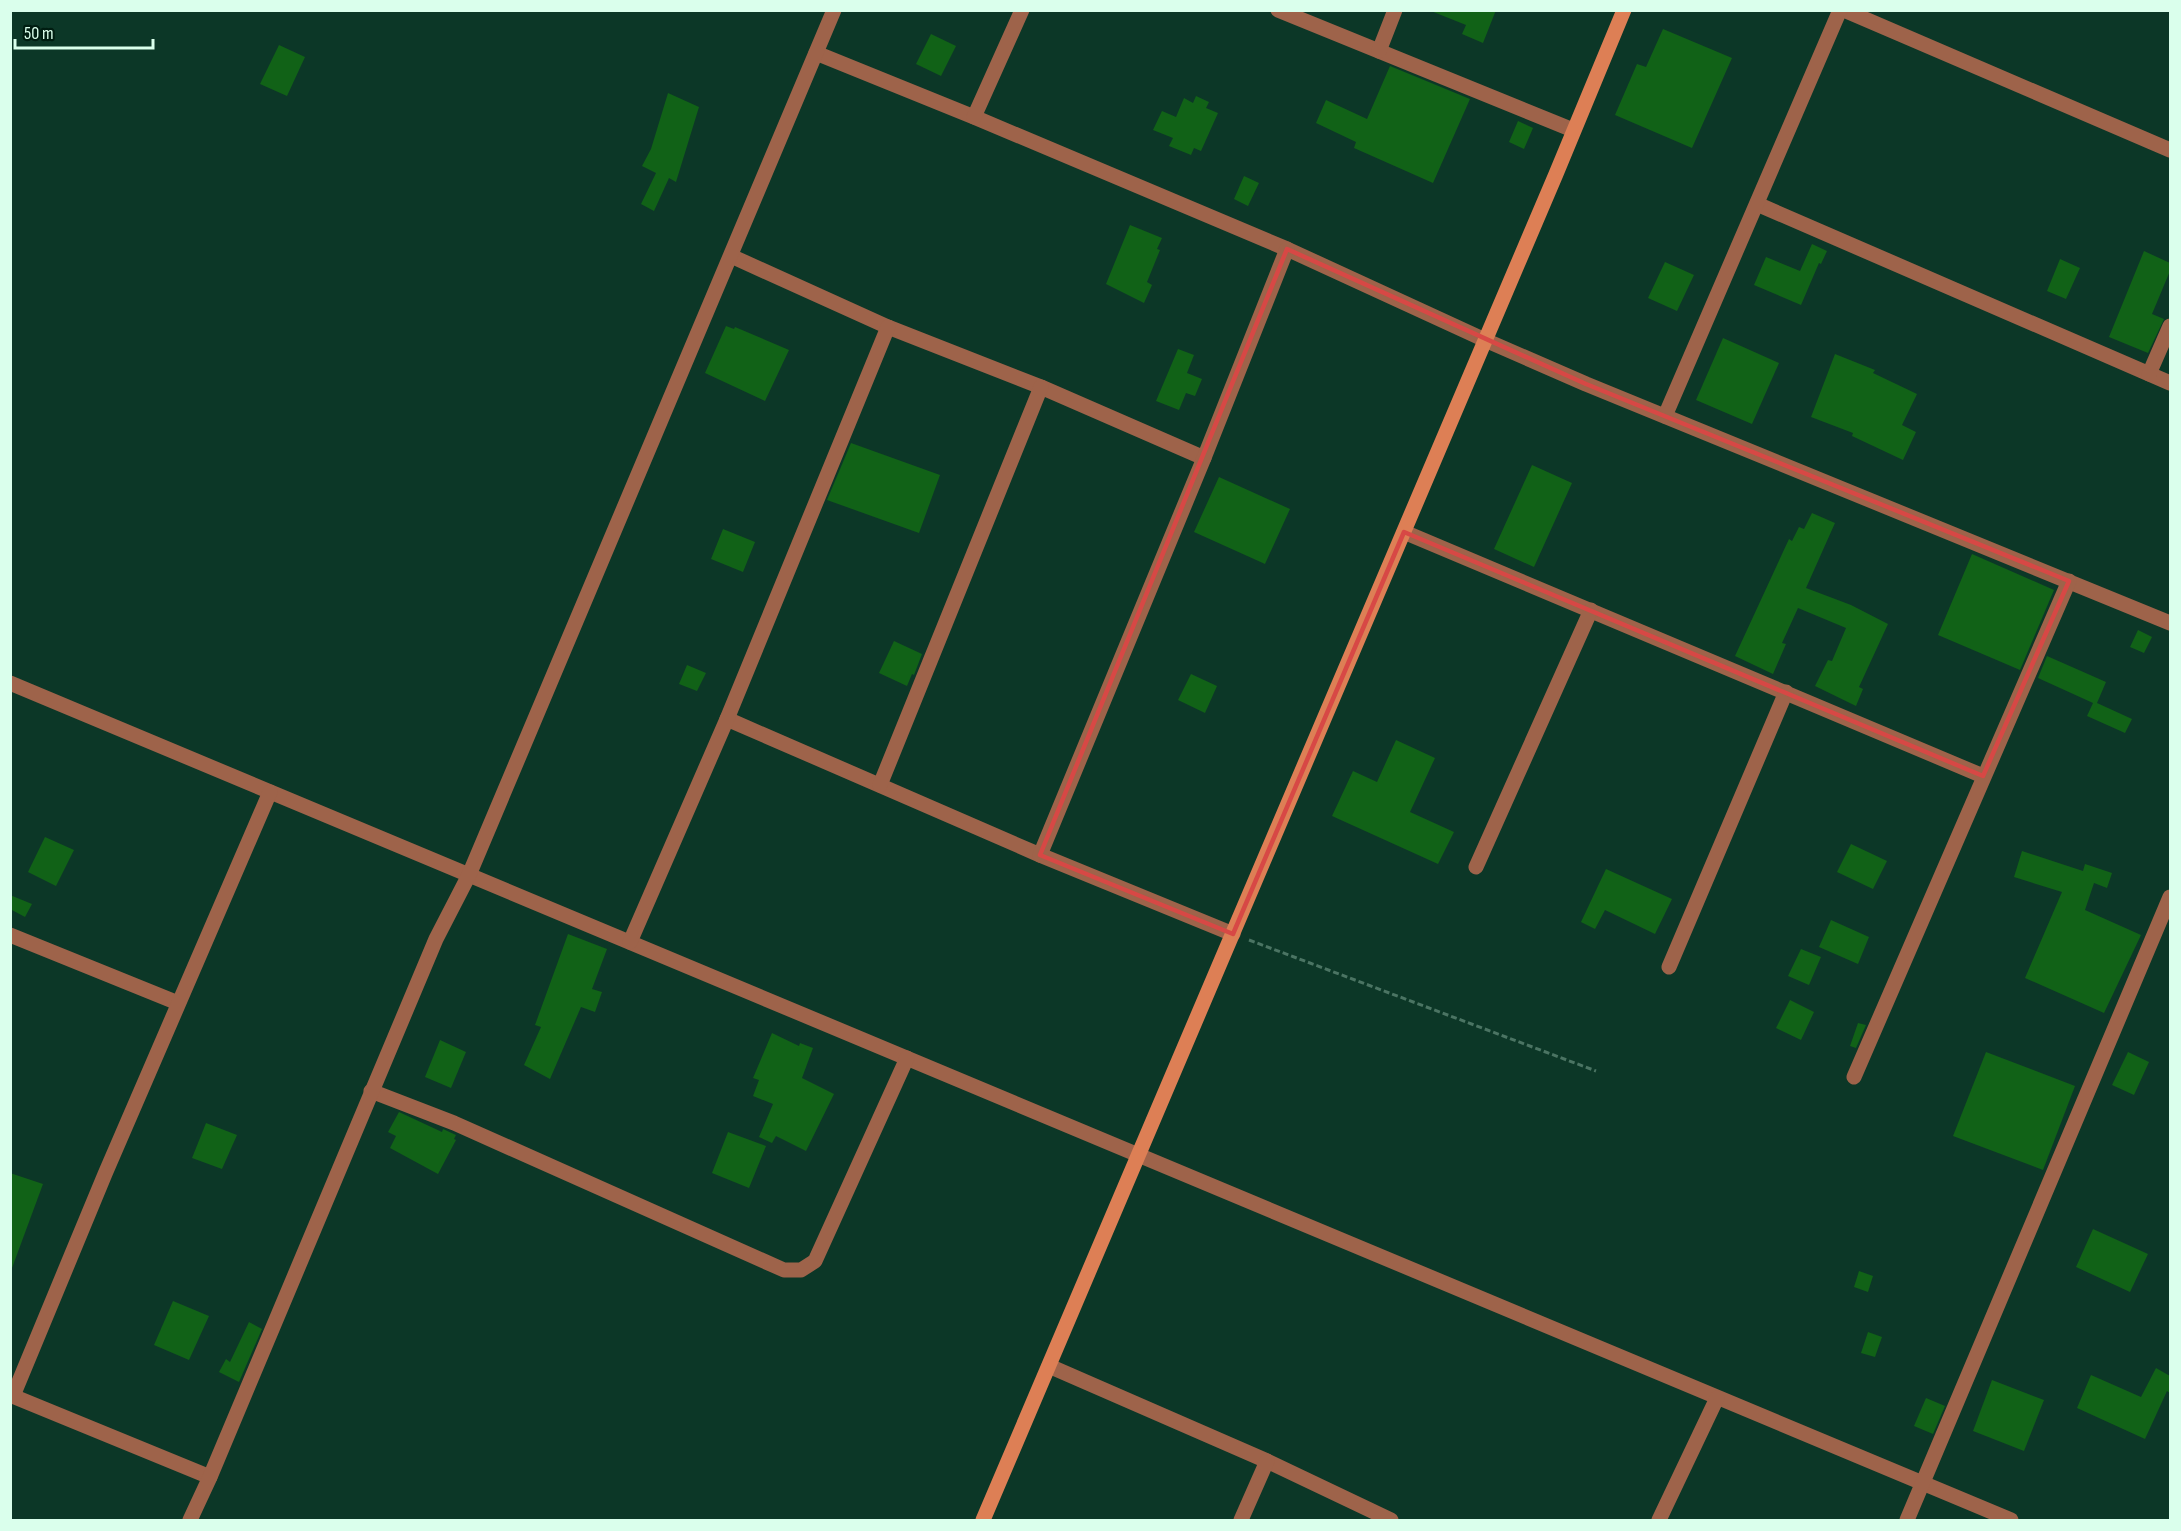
<svg xmlns="http://www.w3.org/2000/svg" width="2181" height="1531" font-family="'Sofia Sans Condensed',sans-serif">
<style>
.building{fill:#116217}
.lines{fill:none;stroke-linecap:round;stroke-linejoin:round}
.path{stroke:#4b7463;stroke-width:3;stroke-dasharray:6 3;stroke-linecap:butt}
.street{stroke:#9e634a;stroke-width:15}
.secondary{stroke:#dd7f55;stroke-width:15}
.marked{fill:none;stroke:#d74845;stroke-width:4.5;stroke-linejoin:round}
</style>
<rect width="100%" height="100%" fill="#0c3727"/>
<g class="building">
<path d="M1496 10 1483 43 1462 34 1466 25 1431 11Z"/>
<path d="M1663 29 1732 58 1692 148 1615 115 1637 64 1646 67Z"/>
<path d="M931 34 956 46 941 76 916 64Z"/>
<path d="M279 45 305 57 287 96 260 84Z"/>
<path d="M1390 66 1470 99 1433 183 1354 148 1356 142 1316 123 1326 100 1367 119Z"/>
<path d="M668 93 699 107 676 182 669 178 654 211 641 204 656 173 642 166 651 149Z"/>
<path d="M1196 96 1209 102 1206 108 1218 113 1201 151 1194 148 1191 155 1169 146 1173 138 1153 130 1162 111 1176 117 1184 98 1193 103Z"/>
<path d="M1518 121 1533 128 1524 149 1509 142Z"/>
<path d="M1244 176 1259 183 1248 206 1234 199Z"/>
<path d="M1130 225 1162 238 1157 249 1160 250 1147 282 1152 285 1144 303 1106 284Z"/>
<path d="M1812 244 1827 251 1821 264 1819 263 1801 305 1754 285 1766 257 1800 271Z"/>
<path d="M2144 251 2170 263V271L2152 314 2164 319 2148 353 2109 337Z"/>
<path d="M2060 259 2080 268 2066 299 2047 291Z"/>
<path d="M1665 262 1694 275 1677 311 1648 298Z"/>
<path d="M726 326 734 329 735 327 789 350 765 401 705 373Z"/>
<path d="M1723 338 1779 363 1752 424 1696 400Z"/>
<path d="M1178 349 1194 355 1187 373 1202 379 1195 396 1186 393 1179 410 1156 401Z"/>
<path d="M1835 354 1875 370 1873 373 1917 394 1902 425 1916 432 1903 460 1852 436 1853 433 1811 417Z"/>
<path d="M851 443 940 475 919 533 827 500Z"/>
<path d="M1532 465 1572 483 1534 567 1494 549Z"/>
<path d="M1219 477 1290 509 1265 564 1194 532Z"/>
<path d="M1812 513 1835 523 1806 588 1851 605 1888 624 1859 687 1863 689 1856 706 1815 686 1828 660 1832 661 1846 628 1798 608 1782 643 1786 644 1773 674 1735 656 1789 539 1792 541 1799 527 1804 529Z"/>
<path d="M723 529 755 542 743 572 711 559Z"/>
<path d="M1972 554 2054 590 2020 670 1938 635Z"/>
<path d="M2138 630 2152 637 2144 653 2130 647Z"/>
<path d="M894 641 922 654 914 675 912 674 907 686 879 673Z"/>
<path d="M2047 656 2106 682 2097 703 2132 719 2125 733 2087 716 2093 703 2038 678Z"/>
<path d="M687 665 706 673 697 691 679 684Z"/>
<path d="M1191 674 1217 686 1205 713 1178 700Z"/>
<path d="M1396 740 1435 758 1410 812 1454 832 1438 864 1332 816 1353 771 1377 782Z"/>
<path d="M45 837 74 850 56 886 28 872Z"/>
<path d="M1851 844 1887 861 1873 889 1837 872Z"/>
<path d="M2022 851 2083 871 2085 864 2112 873 2107 888 2094 883 2085 910 2141 935 2104 1013 2025 978 2062 892 2014 877Z"/>
<path d="M1606 869 1672 899 1655 934 1605 910 1595 929 1581 922Z"/>
<path d="M10 895 32 904 25 917 10 909Z"/>
<path d="M1831 920 1869 937 1858 964 1819 947Z"/>
<path d="M568 934 607 949 592 989 602 992 595 1012 581 1007 550 1079 524 1065 541 1027 535 1025Z"/>
<path d="M1801 949 1821 957 1809 985 1788 976Z"/>
<path d="M1790 1000 1814 1012 1801 1040 1776 1028Z"/>
<path d="M1858 1023 1866 1025 1856 1048 1850 1046Z"/>
<path d="M772 1033 799 1046 800 1043 813 1048 802 1078 834 1094 806 1151 776 1136 772 1143 759 1137 773 1104 753 1096 759 1080 753 1078Z"/>
<path d="M440 1040 466 1052 451 1088 425 1077Z"/>
<path d="M1986 1052 2075 1086 2043 1170 1953 1136Z"/>
<path d="M2128 1052 2149 1062 2134 1095 2112 1085Z"/>
<path d="M399 1112 442 1132 443 1129 456 1135 454 1139 456 1140 438 1174 390 1148 396 1136 388 1132Z"/>
<path d="M206 1123 237 1135 222 1169 192 1158Z"/>
<path d="M728 1132 766 1146 749 1188 712 1173Z"/>
<path d="M10 1173 43 1184 12 1268H10Z"/>
<path d="M2093 1229 2148 1254 2130 1292 2076 1267Z"/>
<path d="M1859 1271 1873 1276 1868 1292 1854 1287Z"/>
<path d="M173 1301 209 1316 189 1360 154 1345Z"/>
<path d="M249 1322 262 1329 239 1382 219 1372 226 1359 230 1362Z"/>
<path d="M1868 1332 1882 1337 1875 1357 1861 1353Z"/>
<path d="M2156 1368 2170 1376V1393L2167 1391 2145 1439 2077 1408 2091 1375 2141 1397Z"/>
<path d="M1992 1380 2044 1400 2024 1451 1973 1431Z"/>
<path d="M1926 1398 1945 1406 1933 1434 1914 1426Z"/>
</g>
<g class="lines">
<path class="path" d="M1249 940 1596 1071"/>
<g class="street">
<path d="M1278 10 1573 130"/>
<path d="M1844 10 2170 150"/>
<path d="M1379 51 1395 10"/>
<path d="M816 53 974 117 1287 249 1485 340 1586 384 2170 623"/>
<path d="M974 117 1022 10"/>
<path d="M1757 204 2170 383"/>
<path d="M731 256 888 327 1041 387 1204 458"/>
<path d="M2149 374 2170 326"/>
<path d="M1665 416 1840 10"/>
<path d="M1404 532 1983 776"/>
<path d="M10 683 2011 1520"/>
<path d="M727 719 1040 855 1233 934"/>
<path d="M880 785 1041 387"/>
<path d="M1040 855 1204 458 1287 249"/>
<path d="M1476 867 1591 610"/>
<path d="M10 935 178 1003"/>
<path d="M630 942 727 719 888 327"/>
<path d="M1669 967 1786 692"/>
<path d="M1854 1077 2069 581"/>
<path d="M371 1091 454 1123 784 1270H801L815 1261 907 1058"/>
<path d="M1049 1366 1267 1461 1391 1520"/>
<path d="M10 1395 210 1477"/>
<path d="M13 1396 105 1174 270 792"/>
<path d="M190 1520 210 1477 436 939 469 875 834 10"/>
<path d="M1241 1520 1267 1461"/>
<path d="M1659 1520 1717 1398"/>
<path d="M1907 1520 2170 897"/>
</g>
<path class="secondary" d="M983 1520 1556 174 1624 10"/>
</g>
<path class="marked" d="M1287 249 1586 384 2069 581 1983 776 1404 532 1233 934 1040 855Z"/>
<rect width="2181" height="1531" fill="none" stroke="#daffec" stroke-width="24"/>
<path d="M15 39v9h138v-9" fill="none" stroke="#daffec" stroke-width="3"/>
<text x="24" y="39" font-size="18" fill="#daffec" stroke="#001d11" stroke-width="4.5" paint-order="stroke">50 m</text>
</svg>
